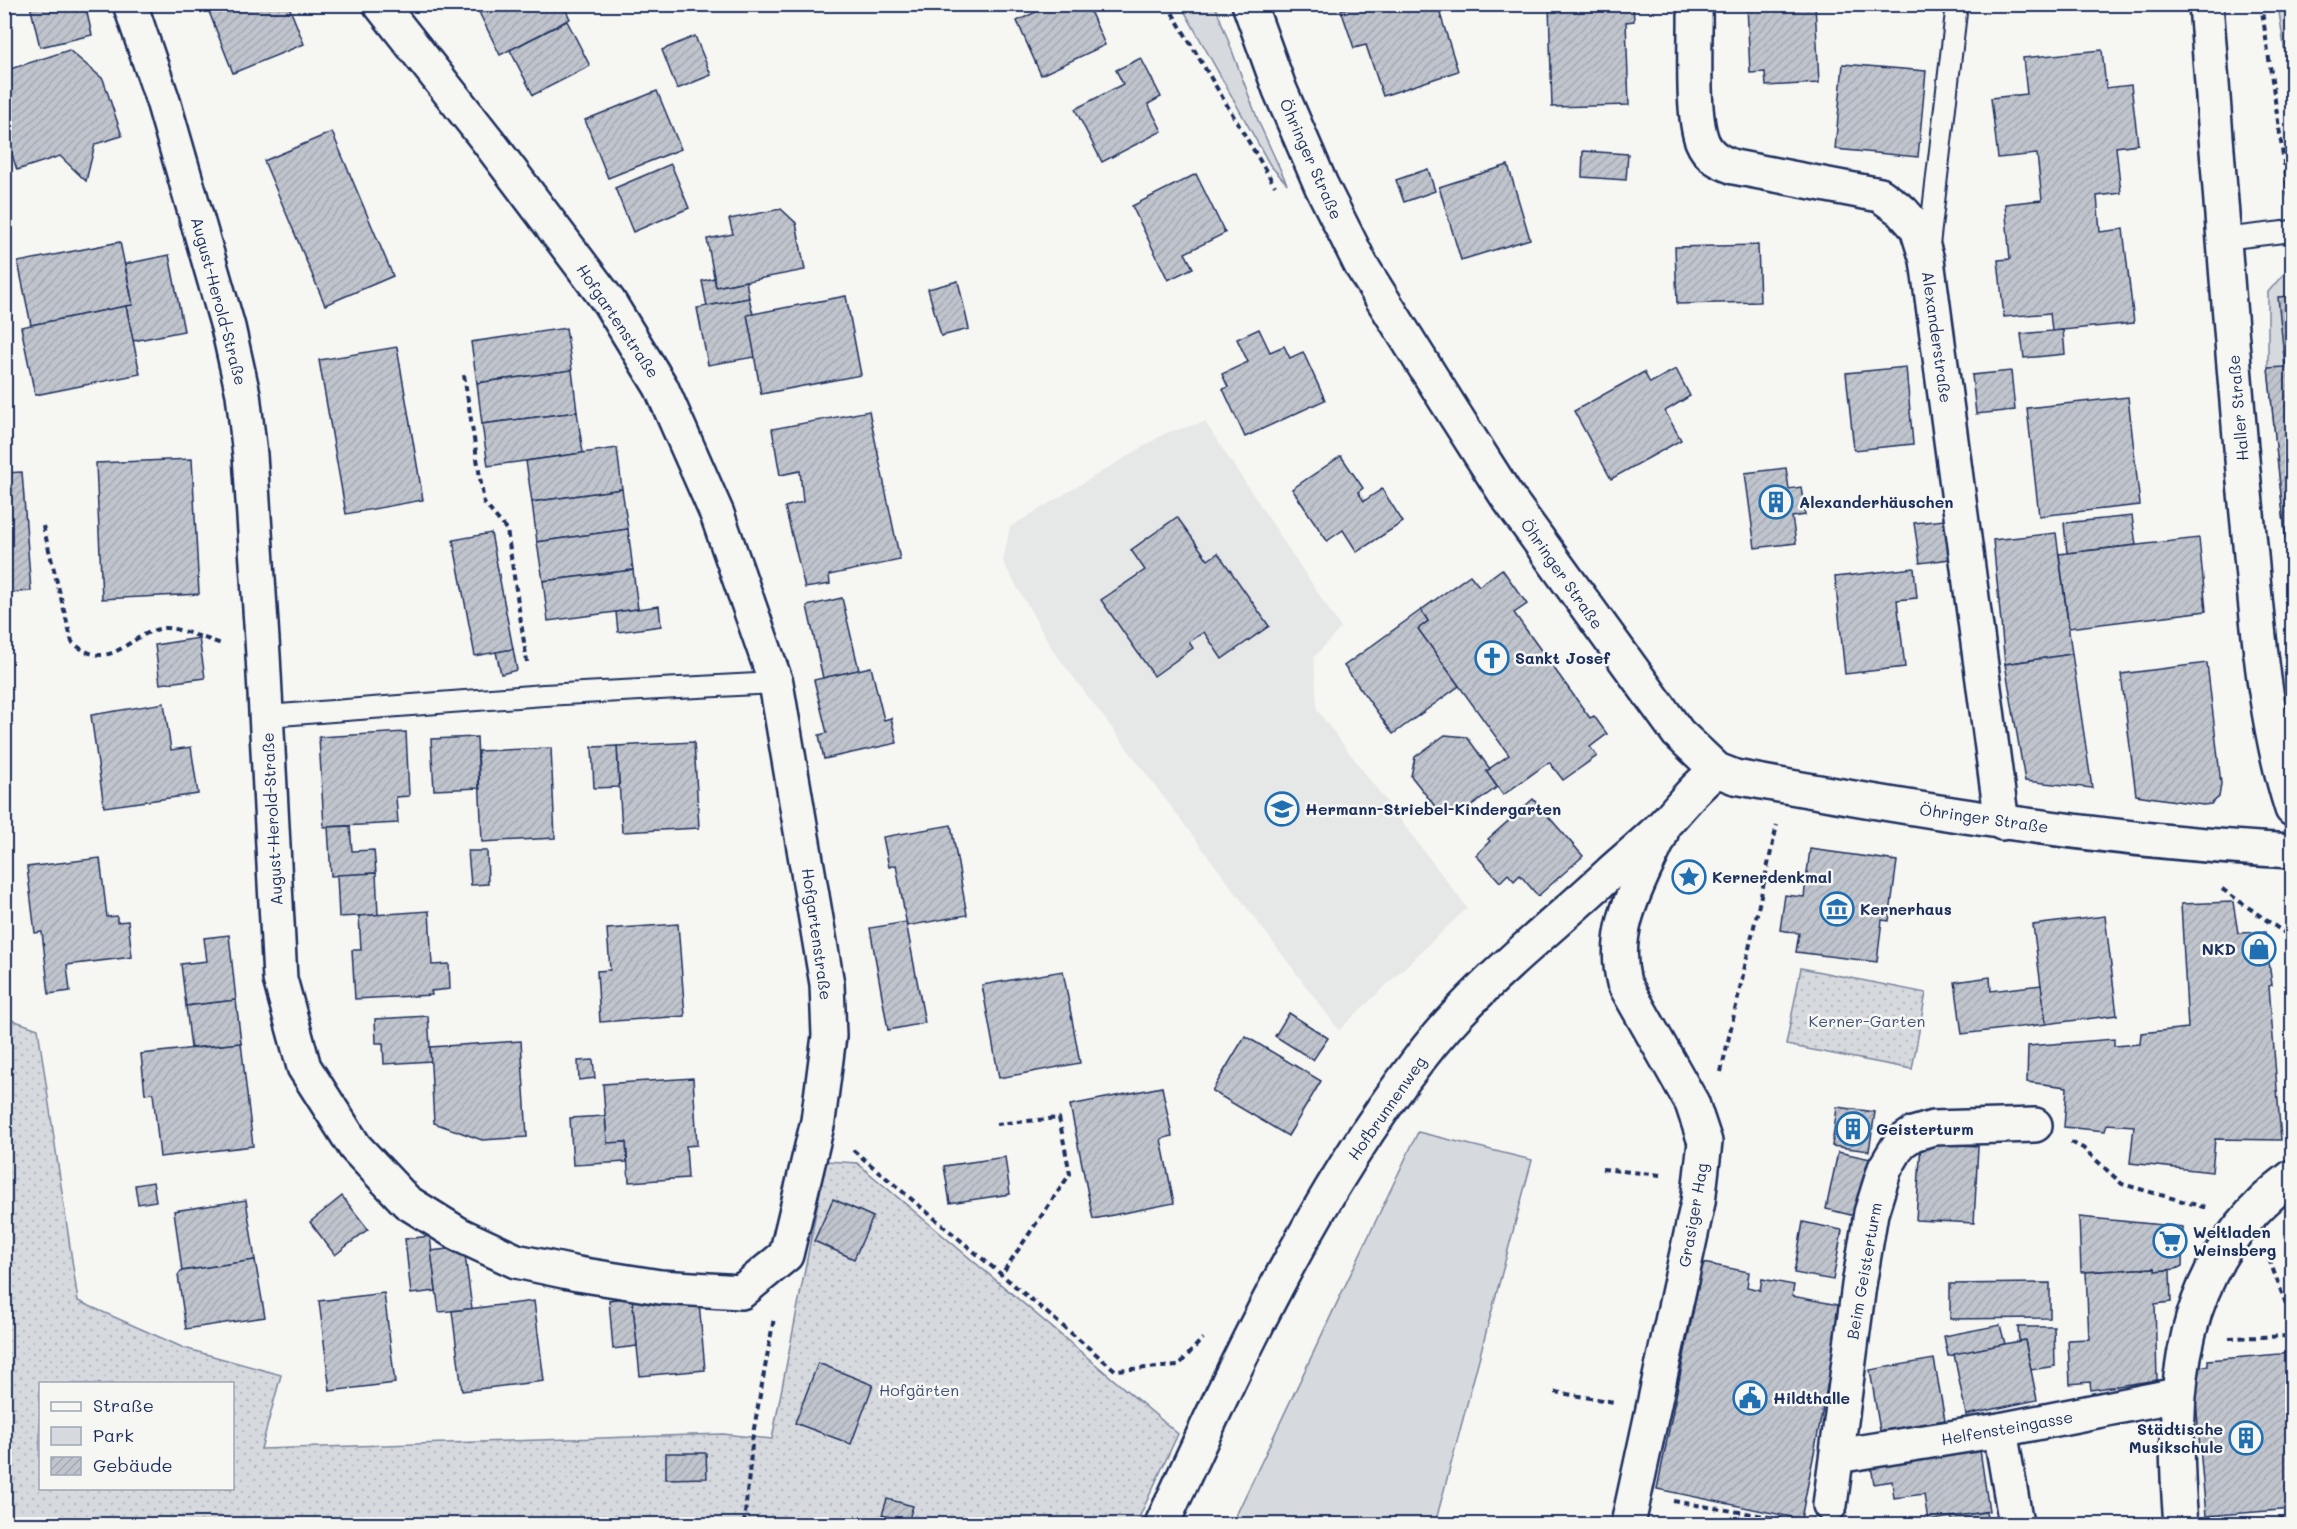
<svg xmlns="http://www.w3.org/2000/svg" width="2297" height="1529" font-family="Mali,sans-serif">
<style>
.built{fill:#e6e7e7}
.green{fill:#d6d9dd;stroke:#78849e;stroke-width:1.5}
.garden{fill:url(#garden-dots);stroke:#78849e;stroke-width:1.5;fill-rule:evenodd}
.building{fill:url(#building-hatch);stroke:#1b2f5e;stroke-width:1.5}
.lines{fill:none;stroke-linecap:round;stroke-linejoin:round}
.lane-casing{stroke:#1b2f5e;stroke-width:24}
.street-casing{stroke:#1b2f5e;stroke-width:38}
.secondary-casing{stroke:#1b2f5e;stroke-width:38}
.path{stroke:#1b2f5e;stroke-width:4;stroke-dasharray:6 4.5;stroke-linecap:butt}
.lane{stroke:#f6f6f2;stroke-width:20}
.street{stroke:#f6f6f2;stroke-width:33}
.secondary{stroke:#f6f6f2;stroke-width:33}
.labels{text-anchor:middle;stroke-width:5;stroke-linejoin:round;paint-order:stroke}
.street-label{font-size:16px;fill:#1b2f5e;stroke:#f6f6f2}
.poi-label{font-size:16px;font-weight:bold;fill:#1b2f5e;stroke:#f6f6f2;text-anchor:start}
.park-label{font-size:16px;fill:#405177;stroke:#f6f6f2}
</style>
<defs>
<pattern id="garden-dots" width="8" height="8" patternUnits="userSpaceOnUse" patternTransform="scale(1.5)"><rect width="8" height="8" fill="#d6d9dd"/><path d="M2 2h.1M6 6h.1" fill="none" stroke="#b7bbc0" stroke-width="1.8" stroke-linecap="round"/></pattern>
<pattern id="building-hatch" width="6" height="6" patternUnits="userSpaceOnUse" patternTransform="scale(1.5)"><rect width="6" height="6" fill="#c0c4cd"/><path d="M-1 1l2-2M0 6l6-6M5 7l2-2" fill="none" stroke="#a4a9b2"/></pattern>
</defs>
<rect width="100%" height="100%" fill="#f6f6f2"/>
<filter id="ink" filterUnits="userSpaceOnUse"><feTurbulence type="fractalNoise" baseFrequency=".0167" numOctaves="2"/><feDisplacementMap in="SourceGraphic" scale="12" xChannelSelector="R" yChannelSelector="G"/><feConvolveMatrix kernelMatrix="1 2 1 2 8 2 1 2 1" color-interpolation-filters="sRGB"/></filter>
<g filter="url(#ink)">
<path class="built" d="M1205 422 1341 628 1314 657 1317 710 1467 908 1339 1030 1053 650 1003 562 1010 527 1166 433Z"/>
<g class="green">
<path d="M1181 5H1215L1259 123 1287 184 1270 165Z"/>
<path d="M2278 5H2292V101Z"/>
<path d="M2292 264V600L2268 368V292Z"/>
<path d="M1418 1132 1532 1160 1435 1524H1232Z"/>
</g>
<g class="garden">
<path d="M1801 968 1926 993 1912 1069 1786 1045Z"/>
<path d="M4 1017 38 1029 78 1301 184 1348 281 1375 261 1449 723 1434 772 1439 826 1161 857 1163 1178 1434 1136 1524H5ZM40 1384H232V1488H40Z"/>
</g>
<g class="building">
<path d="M85 4 92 35 40 47 30 5Z"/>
<path d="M206 4H288L304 44 233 73Z"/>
<path d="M475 4H563L570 19 500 55Z"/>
<path d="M1052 4H1087L1105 45 1041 75 1017 21Z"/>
<path d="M1359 4H1437L1458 71 1383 96 1366 45 1354 48 1341 10Z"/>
<path d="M1549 4H1633L1634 21 1626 22 1629 105 1552 107Z"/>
<path d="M1747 4H1815L1819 83 1766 86 1765 72 1750 73Z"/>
<path d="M567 21 590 66 533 95 510 50Z"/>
<path d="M695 36 711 75 677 89 662 50Z"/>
<path d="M69 50 103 79 122 136 95 144 86 181 60 156 17 170 4 130V71Z"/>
<path d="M2102 50 2106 88 2131 85 2138 144 2116 147 2121 193 2097 196 2100 232 2123 229 2134 323 2052 331 2050 313 2004 317 1998 260 2010 259 2005 204 2042 200 2037 154 1998 158 1991 98 2027 94 2023 58Z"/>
<path d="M1141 58 1161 97 1148 104 1162 131 1102 162 1075 109 1123 84 1116 70Z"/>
<path d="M1843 64 1926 71 1918 157 1835 149Z"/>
<path d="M657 91 681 149 608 178 585 120Z"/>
<path d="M332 132 393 276 325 305 264 161Z"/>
<path d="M1583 151 1628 154 1626 180 1582 177Z"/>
<path d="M671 164 689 208 633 232 615 188Z"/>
<path d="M1508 165 1530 239 1461 260 1439 187Z"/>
<path d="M1428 169 1435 191 1404 202 1396 180Z"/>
<path d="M1196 174 1225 233 1185 253 1193 268 1168 280 1132 206Z"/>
<path d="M781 209 796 223 805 270 716 287 707 239 733 234 729 219Z"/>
<path d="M120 242 133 305 31 325 18 262Z"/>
<path d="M1758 245 1760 302 1677 304 1675 247Z"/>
<path d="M169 255 184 331 133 341 126 306 133 305 125 264Z"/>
<path d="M714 278 716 287 746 281 749 298 707 306 702 281Z"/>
<path d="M958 281 969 329 941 336 928 289Z"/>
<path d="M846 296 861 375 761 394 747 315Z"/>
<path d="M2292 296V573H2289L2268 368 2285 367 2278 297Z"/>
<path d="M749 298 753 314 747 315 755 357 708 365 697 308Z"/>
<path d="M126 306 140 374 35 395 21 327Z"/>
<path d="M566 328 572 370 477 383 471 342Z"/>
<path d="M1259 329 1270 352 1284 346 1290 358 1303 352 1325 400 1245 437 1223 389 1228 387 1222 374 1248 362 1237 339Z"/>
<path d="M2063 330 2065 354 2024 358 2021 334Z"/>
<path d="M397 347 423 500 346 514 319 360Z"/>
<path d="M1906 367 1913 444 1854 450 1846 373Z"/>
<path d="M1676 369 1690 396 1665 411 1681 440 1611 479 1574 411 1644 372 1650 383Z"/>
<path d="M572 370 577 412 482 424 477 383Z"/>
<path d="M2011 371 2015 410 1976 414 1972 375Z"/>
<path d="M2128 397 2140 505 2039 516 2027 408Z"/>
<path d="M869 411 900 560 829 575 830 584 805 588 785 507 803 502 800 471 780 475 772 429Z"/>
<path d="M577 412 583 453 488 466 482 424Z"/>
<path d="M617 448 622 489 532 502 526 461Z"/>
<path d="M1341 456 1363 488 1358 492 1364 501 1382 489 1403 522 1357 552 1343 530 1327 541 1292 489Z"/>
<path d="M192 459 199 594 102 599 96 463Z"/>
<path d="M1786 468 1789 489 1801 487 1805 515 1792 517 1796 543 1755 548 1745 473Z"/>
<path d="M22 472 31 591 4 593V473Z"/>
<path d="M622 489 628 529 537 542 532 502Z"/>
<path d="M2132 516 2136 545 2067 553 2064 523Z"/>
<path d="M1177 517 1208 560 1218 553 1269 626 1222 659 1204 632 1189 642 1193 648 1154 676 1101 600 1145 570 1131 550Z"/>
<path d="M1945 520 1950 559 1920 563 1914 523Z"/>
<path d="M628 529 633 570 543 581 537 542Z"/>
<path d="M491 533 513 649 475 656 453 540Z"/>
<path d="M2056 533 2072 654 2005 664 1993 540Z"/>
<path d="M2199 538 2206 611 2069 628 2059 554Z"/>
<path d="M1914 568 1917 598 1897 600 1905 667 1845 674 1835 577Z"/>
<path d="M1502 569 1527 604 1514 613 1590 718 1594 716 1607 734 1590 747 1597 756 1563 780 1549 762 1503 795 1486 771 1509 755 1418 629 1428 621 1421 610 1470 575 1479 586Z"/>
<path d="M633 570 638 609 548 621 543 581Z"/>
<path d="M842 598 859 670 823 678 807 606Z"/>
<path d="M659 606 661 626 618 632 616 612Z"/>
<path d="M1421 610 1428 621 1418 629 1459 686 1393 734 1344 666Z"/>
<path d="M199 638 205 678 160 684 155 645Z"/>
<path d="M513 649 517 670 501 674 496 652Z"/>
<path d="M2072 654 2092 788 2025 781 2005 664Z"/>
<path d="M2207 663 2221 784 2219 797 2211 804 2203 805 2136 795 2121 674Z"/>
<path d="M871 667 884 720 891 718 897 743 824 759 819 735 827 733 814 680Z"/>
<path d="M164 703 171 750 191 747 198 794 104 807 91 715Z"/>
<path d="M406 732 409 796 396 797 398 823 324 827 319 737Z"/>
<path d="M1445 735 1467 737 1490 769 1486 771 1497 787 1461 814 1438 810 1411 776 1415 757Z"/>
<path d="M477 737 479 788 434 790 431 739Z"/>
<path d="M694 742 699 828 622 832 617 746Z"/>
<path d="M617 746 619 787 594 788 592 747Z"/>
<path d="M551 748 555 838 482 842 478 751Z"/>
<path d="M1533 799 1583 856 1538 896 1520 875 1514 881 1508 874 1500 882 1476 855 1490 841 1488 839Z"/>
<path d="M951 825 967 915 907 926 896 865 889 867 883 837Z"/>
<path d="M350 826 352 851 374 850 376 873 331 876 328 827Z"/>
<path d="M1810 849 1897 861 1889 921 1882 920 1877 962 1796 952 1799 933 1780 930 1785 895 1804 897Z"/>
<path d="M468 851H487L488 884 471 885Z"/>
<path d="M100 858 107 917 117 916V922L128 921 132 957 67 965 70 991 49 994 42 932 35 933 27 867Z"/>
<path d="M376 873 378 915 339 917 337 875Z"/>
<path d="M2233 902 2238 933 2265 932 2272 985 2269 986 2281 1140 2215 1139 2212 1172 2130 1163 2134 1126 2107 1124 2105 1131 2064 1127 2067 1087 2027 1082 2028 1046 2114 1039V1046L2140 1044 2141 1033 2188 1028 2181 904Z"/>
<path d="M429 911 432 965 449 964 450 989 431 991 432 995 355 999 352 950H361L359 916Z"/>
<path d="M2105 916 2117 1015 2046 1024 2033 925Z"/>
<path d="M906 922 925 1023 888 1030 870 928Z"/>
<path d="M678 924 685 1016 600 1022 597 971 610 970 607 929Z"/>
<path d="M229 935 236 1000 186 1006 181 964 207 961 204 938Z"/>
<path d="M1063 971 1080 1063 999 1078 982 985Z"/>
<path d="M1990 977 1991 991 2041 985 2046 1024 1962 1034 1955 982Z"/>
<path d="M236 1000 241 1043 191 1048 186 1006Z"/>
<path d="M1289 1013 1328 1038 1313 1060 1275 1036Z"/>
<path d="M428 1016 431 1061 384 1064 383 1043H376L375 1019Z"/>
<path d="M1245 1036 1321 1081 1288 1136 1212 1091Z"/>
<path d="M521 1041 527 1137 482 1140 434 1123 430 1047Z"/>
<path d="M241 1043 253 1146 160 1157 153 1093 145 1094 141 1054Z"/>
<path d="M593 1060 595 1078 579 1080 578 1061Z"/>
<path d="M693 1078 697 1145 686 1146 688 1178 629 1182 626 1142 607 1143 603 1084Z"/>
<path d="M1162 1087 1172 1136 1161 1139 1174 1203 1093 1219 1070 1105Z"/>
<path d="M1837 1107 1875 1112 1869 1151 1832 1146Z"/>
<path d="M605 1116 607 1143 626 1142 627 1162 573 1165 570 1118Z"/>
<path d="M1921 1143 1978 1146 1974 1223 1916 1220Z"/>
<path d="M1838 1152 1871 1159 1859 1217 1826 1209Z"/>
<path d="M1005 1157 1010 1194 950 1203 944 1166Z"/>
<path d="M153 1182 156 1201 138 1204 135 1185Z"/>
<path d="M342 1196 368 1229 335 1255 310 1222Z"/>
<path d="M833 1199 873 1217 854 1259 814 1241Z"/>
<path d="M246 1200 255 1260 182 1271 174 1211Z"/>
<path d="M2079 1217 2183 1227 2182 1266 2176 1269 2155 1271V1268L2081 1272Z"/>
<path d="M1803 1222 1842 1230 1833 1280 1794 1273Z"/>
<path d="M430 1236 436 1291 411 1294 405 1239Z"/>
<path d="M464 1247 472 1309 439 1312 431 1251Z"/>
<path d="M255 1260 265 1317 186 1329 178 1275 182 1271Z"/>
<path d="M1703 1263 1749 1272 1747 1287 1760 1290 1762 1279 1794 1285 1792 1296 1843 1306 1801 1519 1657 1489Z"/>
<path d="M2155 1268V1271L2170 1270 2171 1302 2155 1304 2157 1380 2091 1390 2090 1382 2070 1384 2068 1340 2089 1339 2086 1272Z"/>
<path d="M2050 1283V1318L1950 1319V1284Z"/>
<path d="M698 1291 705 1370 640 1376 632 1297Z"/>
<path d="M384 1293 395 1383 330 1391 319 1301Z"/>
<path d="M632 1297 637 1346 613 1349 609 1300Z"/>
<path d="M534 1301 544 1381 462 1391 452 1311Z"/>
<path d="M2000 1325 2005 1344 1948 1356 1944 1336Z"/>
<path d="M2018 1327H2054L2055 1366 2031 1370 2025 1340 2019 1341Z"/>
<path d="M2025 1340 2037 1400 1966 1415 1954 1354Z"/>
<path d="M2292 1353V1509L2206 1516 2193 1367 2208 1366V1360Z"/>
<path d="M1934 1359 1945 1420 1880 1431 1870 1370Z"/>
<path d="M818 1363 873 1385 851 1444 795 1423Z"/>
<path d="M1980 1450 1989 1511 1928 1521 1924 1494 1894 1498 1892 1481 1874 1484 1871 1466Z"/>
<path d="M666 1453H706L707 1478 666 1479Z"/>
<path d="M887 1499 913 1506 908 1522 882 1515Z"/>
<path d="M1986 1512 1988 1524H1953L1951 1517Z"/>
</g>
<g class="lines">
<defs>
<g id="lane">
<path d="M2223 239 2292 231"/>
<path d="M1929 245 1957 4"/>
<path d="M267 716 544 695 776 683"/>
</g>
<g id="street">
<path d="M130 4 163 101 228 327 243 394 250 455 263 655 280 979 304 1067 355 1147 407 1202 460 1235 516 1261 578 1274 660 1287 741 1292 786 1255 818 1121 829 1036 827 984 776 683 717 514 661 387 609 302 488 141 380 4"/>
<path d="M1695 4C1696 38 1691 112 1702 141 1708 156 1720 162 1734 167L1880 195 1902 211 1917 228 1927 260 2002 823"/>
<path d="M2000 1430 2016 1524"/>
<path d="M1837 1456 2000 1430 2177 1395"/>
<path d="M1830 1505 1859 1285 1871 1213 1885 1168 1900 1143 1913 1134 1933 1128 2035 1125"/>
<path d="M1162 1524C1236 1363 1311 1200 1420 1058 1473 988 1547 932 1611 872 1630 855 1650 839 1667 821 1685 801 1695 787 1717 770"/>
<path d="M1628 1524 1698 1202 1705 1142 1692 1103 1624 983C1610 927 1639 884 1661 834"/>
<path d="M2181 1524C2170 1391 2176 1264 2292 1177"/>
</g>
<g id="secondary">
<path d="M1249 4 1280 90 1321 185 1361 265 1455 415 1506 495 1678 733 1717 770 1735 777C1920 811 2105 841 2292 851"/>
<path d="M2206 4C2219 175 2231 345 2247 514 2257 612 2262 715 2292 809"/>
</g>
</defs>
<use href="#lane" class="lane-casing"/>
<use href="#street" class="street-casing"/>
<use href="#secondary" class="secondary-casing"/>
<g class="path">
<path d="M1167 4 1275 186"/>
<path d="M2261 4 2289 197"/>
<path d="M464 375 484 503 507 530 527 662"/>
<path d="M43 526 72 642C112 676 127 633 164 628 177 627 208 640 222 644"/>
<path d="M2222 889 2292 938"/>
<path d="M1721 1072 1777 825"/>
<path d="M996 1124 1059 1118 1070 1174 1001 1275"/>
<path d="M2071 1142 2083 1148 2122 1184 2207 1208"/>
<path d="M853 1150 1115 1370 1178 1366 1203 1338"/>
<path d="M1602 1169 1661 1175"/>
<path d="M2269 1259 2292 1320"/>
<path d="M2229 1338 2292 1336"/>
<path d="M1555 1392 1614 1402"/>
<path d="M1673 1501 1793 1521"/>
<path d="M744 1524 753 1434 774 1318"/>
<path d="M2226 1524 2292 1518"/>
</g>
<use href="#lane" class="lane"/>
<use href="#street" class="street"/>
<use href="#secondary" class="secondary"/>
</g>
</g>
<defs>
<symbol id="building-ring" viewBox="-11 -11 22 22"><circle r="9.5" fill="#f6f6f2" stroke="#1f6fb2" stroke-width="1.5"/><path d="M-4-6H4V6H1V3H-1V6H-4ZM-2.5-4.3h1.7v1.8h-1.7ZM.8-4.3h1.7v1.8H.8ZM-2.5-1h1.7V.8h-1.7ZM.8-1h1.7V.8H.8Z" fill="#1f6fb2"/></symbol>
<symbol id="church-ring" viewBox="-11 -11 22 22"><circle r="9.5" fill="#f6f6f2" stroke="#1f6fb2" stroke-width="1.5"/><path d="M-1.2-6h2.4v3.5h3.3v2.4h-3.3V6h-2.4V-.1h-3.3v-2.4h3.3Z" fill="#1f6fb2"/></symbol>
<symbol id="school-ring" viewBox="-11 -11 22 22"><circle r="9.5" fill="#f6f6f2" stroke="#1f6fb2" stroke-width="1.5"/><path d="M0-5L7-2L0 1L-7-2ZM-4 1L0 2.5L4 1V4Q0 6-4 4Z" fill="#1f6fb2"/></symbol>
<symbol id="sight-ring" viewBox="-11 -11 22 22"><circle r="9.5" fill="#f6f6f2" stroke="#1f6fb2" stroke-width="1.5"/><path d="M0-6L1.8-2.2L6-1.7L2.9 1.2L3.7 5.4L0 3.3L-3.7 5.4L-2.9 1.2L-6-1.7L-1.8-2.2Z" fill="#1f6fb2"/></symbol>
<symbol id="museum-ring" viewBox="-11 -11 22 22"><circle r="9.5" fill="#f6f6f2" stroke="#1f6fb2" stroke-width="1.5"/><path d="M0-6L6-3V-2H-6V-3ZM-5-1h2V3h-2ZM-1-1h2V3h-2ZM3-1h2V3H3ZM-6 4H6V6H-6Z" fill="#1f6fb2"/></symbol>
<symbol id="shop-ring" viewBox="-11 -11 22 22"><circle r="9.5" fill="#f6f6f2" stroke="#1f6fb2" stroke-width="1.5"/><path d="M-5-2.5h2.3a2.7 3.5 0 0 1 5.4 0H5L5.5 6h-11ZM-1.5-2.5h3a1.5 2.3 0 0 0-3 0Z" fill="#1f6fb2"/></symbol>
<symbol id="supermarket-ring" viewBox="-11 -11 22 22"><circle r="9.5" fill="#f6f6f2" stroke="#1f6fb2" stroke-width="1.5"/><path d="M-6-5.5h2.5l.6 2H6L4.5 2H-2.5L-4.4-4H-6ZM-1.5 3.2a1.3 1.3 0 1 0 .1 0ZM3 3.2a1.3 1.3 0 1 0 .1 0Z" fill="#1f6fb2"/></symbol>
<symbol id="civic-ring" viewBox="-11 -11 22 22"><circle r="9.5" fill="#f6f6f2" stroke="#1f6fb2" stroke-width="1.5"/><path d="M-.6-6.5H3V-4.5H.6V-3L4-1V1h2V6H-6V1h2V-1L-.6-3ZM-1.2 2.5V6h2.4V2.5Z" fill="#1f6fb2"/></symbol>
</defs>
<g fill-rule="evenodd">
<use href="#building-ring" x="1757" y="483" width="38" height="38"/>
<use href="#church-ring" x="1473" y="639" width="38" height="38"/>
<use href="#school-ring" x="1263" y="790" width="38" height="38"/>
<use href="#sight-ring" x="1670" y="858" width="38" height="38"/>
<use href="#museum-ring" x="1818" y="890" width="38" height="38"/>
<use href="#shop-ring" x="2240" y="930" width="38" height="38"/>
<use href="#building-ring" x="1834" y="1110" width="38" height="38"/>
<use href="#supermarket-ring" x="2151" y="1222" width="38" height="38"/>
<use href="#civic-ring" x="1731" y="1379" width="38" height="38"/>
<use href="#building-ring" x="2227" y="1419" width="38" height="38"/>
</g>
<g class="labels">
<g class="street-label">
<text transform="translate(1311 159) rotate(66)" y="6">Öhringer Straße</text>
<text transform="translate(219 301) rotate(75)" y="6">August-Herold-Straße</text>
<text transform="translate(618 321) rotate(56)" y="6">Hofgartenstraße</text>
<text transform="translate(1937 337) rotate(82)" y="6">Alexanderstraße</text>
<text transform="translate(2238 408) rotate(-95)" y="6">Haller Straße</text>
<text transform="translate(1562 574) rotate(55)" y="6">Öhringer Straße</text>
<text transform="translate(1984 818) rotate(8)" y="6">Öhringer Straße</text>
<text transform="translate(272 819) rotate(-93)" y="6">August-Herold-Straße</text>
<text transform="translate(817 934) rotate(82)" y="6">Hofgartenstraße</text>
<text transform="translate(1387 1108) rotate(-55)" y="6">Hofbrunnenweg</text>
<text transform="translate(1693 1215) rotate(-80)" y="6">Grasiger Hag</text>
<text transform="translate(1864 1271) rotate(-80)" y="6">Beim Geisterturm</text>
<text transform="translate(2007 1428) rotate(-10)" y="6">Helfensteingasse</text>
</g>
<g class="poi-label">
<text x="1799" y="508">Alexanderhäuschen</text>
<text x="1515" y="664">Sankt Josef</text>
<text x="1305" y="815">Hermann-Striebel-Kindergarten</text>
<text x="1712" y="883">Kernerdenkmal</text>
<text x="1860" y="915">Kernerhaus</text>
<text x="2236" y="955" text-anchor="end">NKD</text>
<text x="1876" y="1135">Geisterturm</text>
<text x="2193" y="1238">Weltladen<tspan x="2193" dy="18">Weinsberg</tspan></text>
<text x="1773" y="1404">Hildthalle</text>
<text x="2223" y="1435" text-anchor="end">Städtische<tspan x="2223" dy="18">Musikschule</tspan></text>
</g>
<g class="park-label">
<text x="1867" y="1027">Kerner-Garten</text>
<text x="919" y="1396">Hofgärten</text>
</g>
</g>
<rect width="2297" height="1529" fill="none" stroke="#f6f6f2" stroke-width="24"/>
<rect x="12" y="12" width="2273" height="1505" fill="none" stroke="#1b2f5e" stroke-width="2" filter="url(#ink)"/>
<rect x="39" y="1382" width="195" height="108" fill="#f6f6f2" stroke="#9ea6b7" stroke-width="1.5"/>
<rect x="51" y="1402" width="30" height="9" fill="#f6f6f2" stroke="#9ea6b7" stroke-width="1.5"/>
<text x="93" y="1412" font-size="18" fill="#1b2f5e">Straße</text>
<rect x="51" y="1427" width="30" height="18" fill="#d6d9dd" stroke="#9ea6b7" stroke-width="1.5"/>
<text x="93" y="1442" font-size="18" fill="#1b2f5e">Park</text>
<rect x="51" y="1457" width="30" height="18" fill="url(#building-hatch)" stroke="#9ea6b7" stroke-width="1.5"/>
<text x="93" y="1472" font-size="18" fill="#1b2f5e">Gebäude</text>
</svg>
